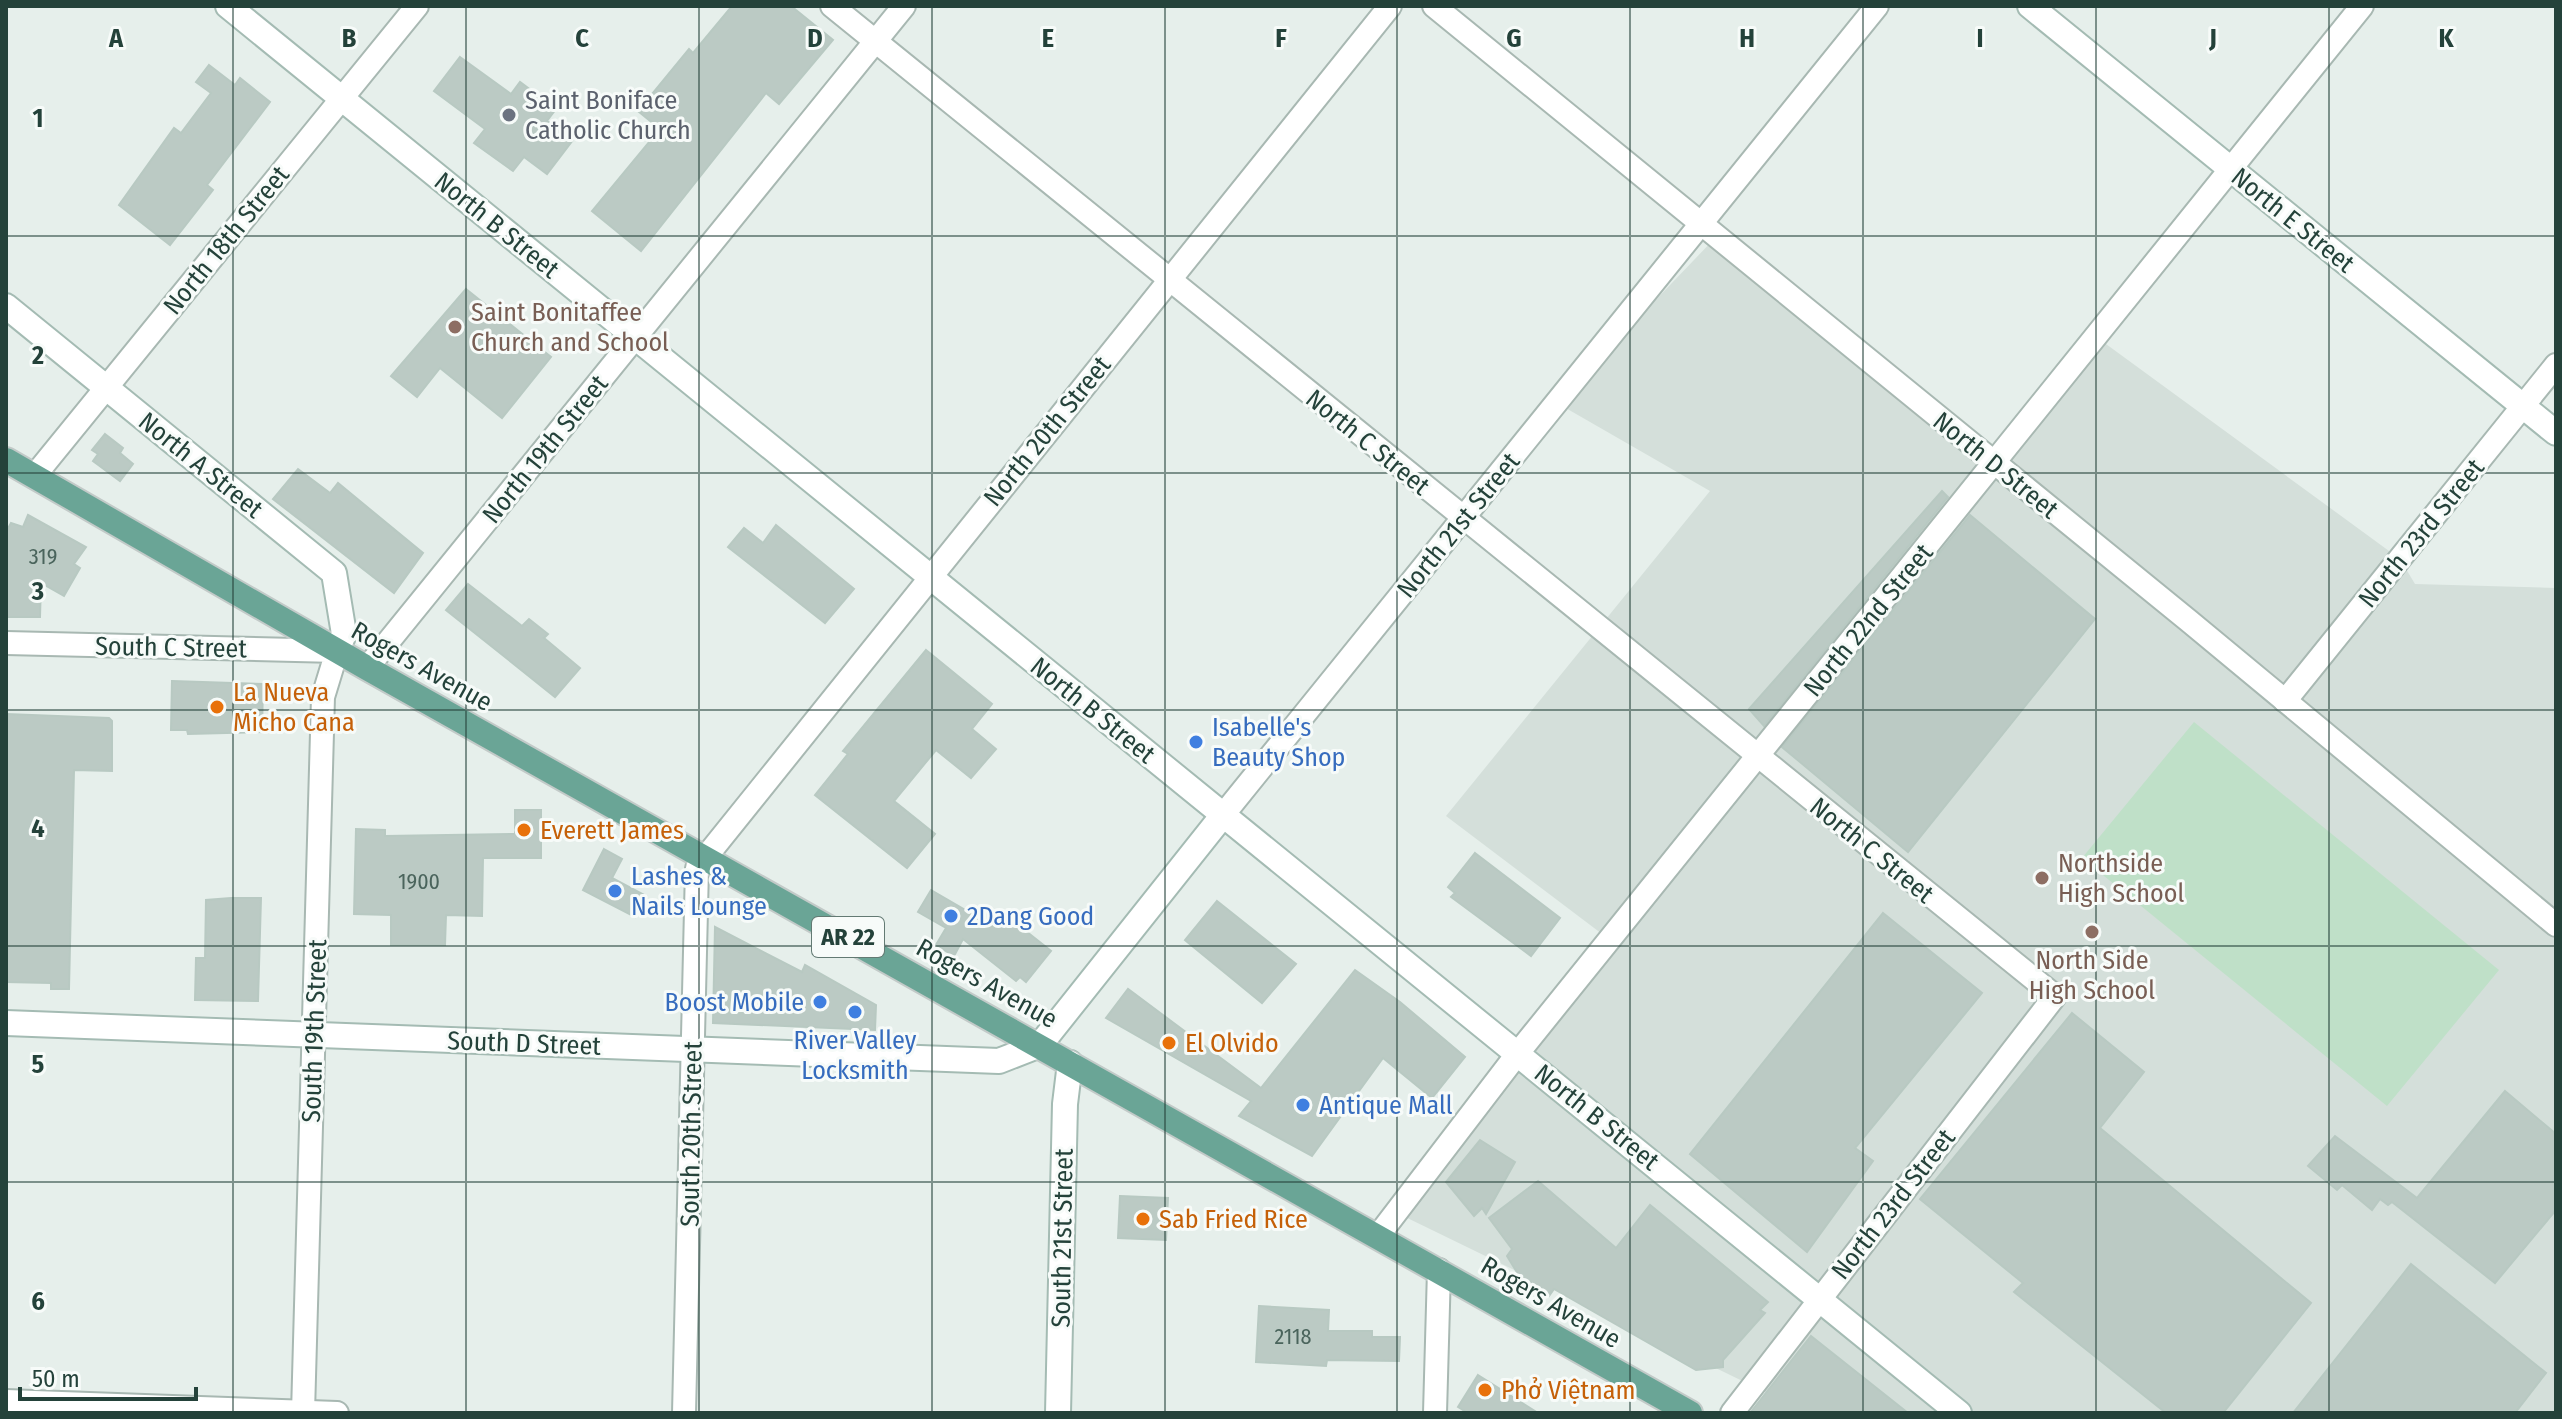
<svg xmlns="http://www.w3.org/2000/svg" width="2562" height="1419" font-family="'Fira Sans Condensed',sans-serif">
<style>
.built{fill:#d4dfda}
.green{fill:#bfe0c8}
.building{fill:#bbcac4;stroke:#b8c9c2;stroke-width:2}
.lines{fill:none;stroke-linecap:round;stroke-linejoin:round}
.street-casing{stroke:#a8b8b2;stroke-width:26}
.secondary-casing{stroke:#a4bbb3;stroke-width:28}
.primary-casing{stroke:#c2cac8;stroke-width:28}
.street{stroke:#fff;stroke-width:22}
.secondary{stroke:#fff;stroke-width:24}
.primary{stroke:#6aa596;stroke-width:24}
.grid{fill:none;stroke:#24423a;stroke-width:2;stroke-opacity:0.55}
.worship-dot{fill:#6b7280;stroke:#f7fbf9;stroke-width:3}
.education-dot{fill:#8d6e63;stroke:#f7fbf9;stroke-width:3}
.food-dot{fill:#e8710a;stroke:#f7fbf9;stroke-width:3}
.shop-dot{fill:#3f7fe0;stroke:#f7fbf9;stroke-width:3}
.labels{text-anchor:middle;stroke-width:6;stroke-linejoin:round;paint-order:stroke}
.number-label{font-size:22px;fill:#4a645c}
.shield{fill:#f7fbf9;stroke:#637a73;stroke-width:2}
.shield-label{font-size:24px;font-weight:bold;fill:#24423a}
.worship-label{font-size:26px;fill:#5b616d;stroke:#f7fbf9;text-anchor:start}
.street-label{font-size:26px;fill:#24423a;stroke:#f7fbf9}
.education-label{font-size:26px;fill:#785e54;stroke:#f7fbf9;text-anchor:start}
.food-label{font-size:26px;fill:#c56008;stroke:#f7fbf9;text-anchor:start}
.shop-label{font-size:26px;fill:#366cbe;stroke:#f7fbf9;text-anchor:start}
.grid-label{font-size:26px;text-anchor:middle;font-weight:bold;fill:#24423a;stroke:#f7fbf9;stroke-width:6;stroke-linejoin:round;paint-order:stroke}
</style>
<rect width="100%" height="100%" fill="#e6efeb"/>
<path class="built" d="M1716 237 1993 463 2095 336 2400 559 2415 584 2556 588V1413H1808L1395 1212 1610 940 1446 816 1710 491 1557 403Z"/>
<path class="green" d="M2194 722 2499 970 2387 1106 2082 858Z"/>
<g class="building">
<path d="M732 6H791L833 40 779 104 766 93 641 251 592 211 660 129 638 111 689 49 693 53Z"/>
<path d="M460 57 511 94 520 82 556 109 547 121 573 140 547 174 524 157 513 171 474 143 485 129 434 91Z"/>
<path d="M209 65 235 85 240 78 270 102 207 185 213 190 170 245 119 205 174 128 181 133 211 93 196 82Z"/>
<path d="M466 289 551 357 502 418 440 368 417 397 391 376Z"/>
<path d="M105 434 123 448 120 453 133 464 120 481 93 461 98 454 92 450Z"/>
<path d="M298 469 330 493 338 483 423 553 394 593 273 499Z"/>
<path d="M1942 491 1948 497 1764 726 1749 709Z"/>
<path d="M28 515 86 547 74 564 80 568 64 596 41 583 40 617H6V532L11 523 23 527Z"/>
<path d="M1970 515 2095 619 1908 852 1782 747Z"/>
<path d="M776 525 854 589 825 623 728 547 744 528 763 543Z"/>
<path d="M468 584 522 626 529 619 548 634 544 638 580 668 555 697 446 610Z"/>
<path d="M926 650 992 704 972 729 996 749 971 778 936 750 894 801 935 834 907 868 815 795 848 754 843 751Z"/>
<path d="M172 681 263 684 262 732 188 734 187 730H171Z"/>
<path d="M6 714 109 718 112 721V771L74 770 69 989H51V983L6 982Z"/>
<path d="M515 810H541V858H483L482 916 446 915 445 945H391V915L354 914 356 829 385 830V836L515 834Z"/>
<path d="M604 849 622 859 612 878 646 896 635 917 583 890Z"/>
<path d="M1475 853 1560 918 1531 956 1451 897 1455 893 1448 887Z"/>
<path d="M931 890 993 926 1003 913 1051 951 1026 982 1020 977 1016 981 963 939 954 956 936 945 946 928 918 912Z"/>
<path d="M231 898H261L258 1001 195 1000 196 958H205L206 900Z"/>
<path d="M1217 901 1296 964 1262 1003 1185 940Z"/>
<path d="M1883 913 1982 993 1855 1148 1873 1161 1807 1252 1690 1154Z"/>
<path d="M715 927 802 972 805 965 876 1005 875 1030 713 1023Z"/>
<path d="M1355 970 1400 1002 1465 1057 1432 1098 1383 1058 1312 1156 1239 1116 1251 1101 1106 1018 1128 989 1261 1088Z"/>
<path d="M2072 1013 2144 1072 2100 1128 2311 1303 2223 1413H2166L2014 1292 2023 1283 1920 1199Z"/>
<path d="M2505 1091 2556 1134V1210L2495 1283 2392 1202 2388 1205 2380 1199 2372 1210 2342 1185 2337 1190 2308 1166 2335 1136 2417 1198Z"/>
<path d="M1480 1140 1515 1162 1486 1214 1482 1208 1474 1216 1446 1182Z"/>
<path d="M1538 1181 1616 1248 1650 1205 1768 1302 1760 1310 1765 1313 1723 1360V1367L1696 1370 1554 1289 1549 1296 1526 1287 1507 1256 1512 1249 1489 1218Z"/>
<path d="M1120 1196 1168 1198 1166 1240 1118 1238Z"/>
<path d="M2411 1264 2546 1373 2515 1413H2293Z"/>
<path d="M1259 1306 1329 1310 1328 1331H1372V1337H1400L1399 1361 1327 1360 1326 1366 1256 1362Z"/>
<path d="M1811 1336 1908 1413H1750Z"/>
<path d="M1478 1375 1538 1413H1468L1458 1407Z"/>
</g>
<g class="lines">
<defs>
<g id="street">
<path d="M832 6 2055 996 1732 1413"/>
<path d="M1434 6 2189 621 2556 925"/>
<path d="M36 474 417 6"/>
<path d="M6 643 337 651 323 697 303 1413"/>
<path d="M367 668 904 6"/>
<path d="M2285 701 2556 365"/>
<path d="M1223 815 1877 6"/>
<path d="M1378 1236 1518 1053 2362 6"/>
<path d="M6 1401 337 1413"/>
<path d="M684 1413 697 868 1390 6"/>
<path d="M1435 1413 1439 1270"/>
</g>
<g id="secondary">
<path d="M228 6 1959 1413"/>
<path d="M2030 6 2556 433"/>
<path d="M6 306 334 573 344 634 337 651"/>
<path d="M6 1023 999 1061 1040 1045 1223 815"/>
<path d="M1058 1413 1065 1104 1070 1063"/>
</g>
<path id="primary" d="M6 460 367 668 1690 1413"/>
</defs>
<use href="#street" class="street-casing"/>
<use href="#secondary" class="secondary-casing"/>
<use href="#primary" class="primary-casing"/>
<use href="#street" class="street"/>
<use href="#secondary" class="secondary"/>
<use href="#primary" class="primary"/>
</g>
<path class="grid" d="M233 6V1413M466 6V1413M699 6V1413M932 6V1413M1165 6V1413M1397 6V1413M1630 6V1413M1863 6V1413M2096 6V1413M2329 6V1413M6 236H2556M6 473H2556M6 710H2556M6 946H2556M6 1182H2556"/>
<circle class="worship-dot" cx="509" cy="115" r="8"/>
<g class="education-dot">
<circle cx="455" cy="327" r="8"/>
<circle cx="2042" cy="878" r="8"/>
<circle cx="2092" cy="932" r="8"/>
</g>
<g class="food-dot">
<circle cx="217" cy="707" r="8"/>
<circle cx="524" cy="830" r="8"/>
<circle cx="1169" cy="1043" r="8"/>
<circle cx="1143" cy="1219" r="8"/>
<circle cx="1485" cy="1390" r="8"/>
</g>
<g class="shop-dot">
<circle cx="1196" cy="742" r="8"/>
<circle cx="615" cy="891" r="8"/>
<circle cx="951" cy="916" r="8"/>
<circle cx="820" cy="1002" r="8"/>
<circle cx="855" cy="1012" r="8"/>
<circle cx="1303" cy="1105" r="8"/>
</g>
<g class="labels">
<g class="number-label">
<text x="43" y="564">319</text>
<text x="419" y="889">1900</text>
<text x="1293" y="1344">2118</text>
</g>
<rect class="shield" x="812" y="917" width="72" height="40" rx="6"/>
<g class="shield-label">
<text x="848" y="945">AR 22</text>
</g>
<g class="worship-label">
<text x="525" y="109">Saint Boniface<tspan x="525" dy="30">Catholic Church</tspan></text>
</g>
<g class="street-label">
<text transform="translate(2293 220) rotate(39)" y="9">North E Street</text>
<text transform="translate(497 225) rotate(39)" y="9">North B Street</text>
<text transform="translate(226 240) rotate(-51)" y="9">North 18th Street</text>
<text transform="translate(1047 431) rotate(-51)" y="9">North 20th Street</text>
<text transform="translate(1368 442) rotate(39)" y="9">North C Street</text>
<text transform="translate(545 449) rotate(-51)" y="9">North 19th Street</text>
<text transform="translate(201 465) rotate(39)" y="9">North A Street</text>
<text transform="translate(1996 465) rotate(39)" y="9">North D Street</text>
<text transform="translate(1458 525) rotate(-51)" y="9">North 21st Street</text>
<text transform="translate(2421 533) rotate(-51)" y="9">North 23rd Street</text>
<text transform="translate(1868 620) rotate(-51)" y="9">North 22nd Street</text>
<text transform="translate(171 647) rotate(1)" y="9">South C Street</text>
<text transform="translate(422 666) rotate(29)" y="9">Rogers Avenue</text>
<text transform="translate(1093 710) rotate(39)" y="9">North B Street</text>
<text transform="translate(1872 850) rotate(39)" y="9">North C Street</text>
<text transform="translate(987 983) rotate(29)" y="9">Rogers Avenue</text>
<text transform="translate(314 1031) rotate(-88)" y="9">South 19th Street</text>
<text transform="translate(524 1043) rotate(2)" y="9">South D Street</text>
<text transform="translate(1597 1117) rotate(39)" y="9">North B Street</text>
<text transform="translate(691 1134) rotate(-89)" y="9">South 20th Street</text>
<text transform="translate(1893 1204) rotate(-52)" y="9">North 23rd Street</text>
<text transform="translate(1062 1238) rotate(-89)" y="9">South 21st Street</text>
<text transform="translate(1551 1302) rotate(30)" y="9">Rogers Avenue</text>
</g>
<g class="education-label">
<text x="471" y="321">Saint Bonitaffee<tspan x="471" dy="30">Church and School</tspan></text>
<text x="2058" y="872">Northside<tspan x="2058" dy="30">High School</tspan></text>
<text x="2092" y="969" text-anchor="middle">North Side<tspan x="2092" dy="30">High School</tspan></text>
</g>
<g class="food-label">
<text x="233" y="701">La Nueva<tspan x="233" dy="30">Micho Cana</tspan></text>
<text x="540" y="839">Everett James</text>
<text x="1185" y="1052">El Olvido</text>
<text x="1159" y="1228">Sab Fried Rice</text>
<text x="1501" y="1399">Phở Việtnam</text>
</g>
<g class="shop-label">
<text x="1212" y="736">Isabelle's<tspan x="1212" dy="30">Beauty Shop</tspan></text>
<text x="631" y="885">Lashes &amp;<tspan x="631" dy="30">Nails Lounge</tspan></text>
<text x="967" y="925">2Dang Good</text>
<text x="804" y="1011" text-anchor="end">Boost Mobile</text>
<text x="855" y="1049" text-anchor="middle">River Valley<tspan x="855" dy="30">Locksmith</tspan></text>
<text x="1319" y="1114">Antique Mall</text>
</g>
</g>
<g class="grid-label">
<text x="116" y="47">A</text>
<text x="349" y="47">B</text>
<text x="582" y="47">C</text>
<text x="815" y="47">D</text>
<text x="1048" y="47">E</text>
<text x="1281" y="47">F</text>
<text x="1514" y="47">G</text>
<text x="1747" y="47">H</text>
<text x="1980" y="47">I</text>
<text x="2213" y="47">J</text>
<text x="2446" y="47">K</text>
<text x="38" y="127">1</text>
<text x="38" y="364">2</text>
<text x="38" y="600">3</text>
<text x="38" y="837">4</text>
<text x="38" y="1073">5</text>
<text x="38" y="1310">6</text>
</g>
<rect width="2562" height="1419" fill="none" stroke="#24423a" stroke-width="16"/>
<path d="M20 1387v12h176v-12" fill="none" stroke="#24423a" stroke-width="4"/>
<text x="32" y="1387" font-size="24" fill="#24423a" stroke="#f7fbf9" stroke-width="6" paint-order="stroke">50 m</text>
</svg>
